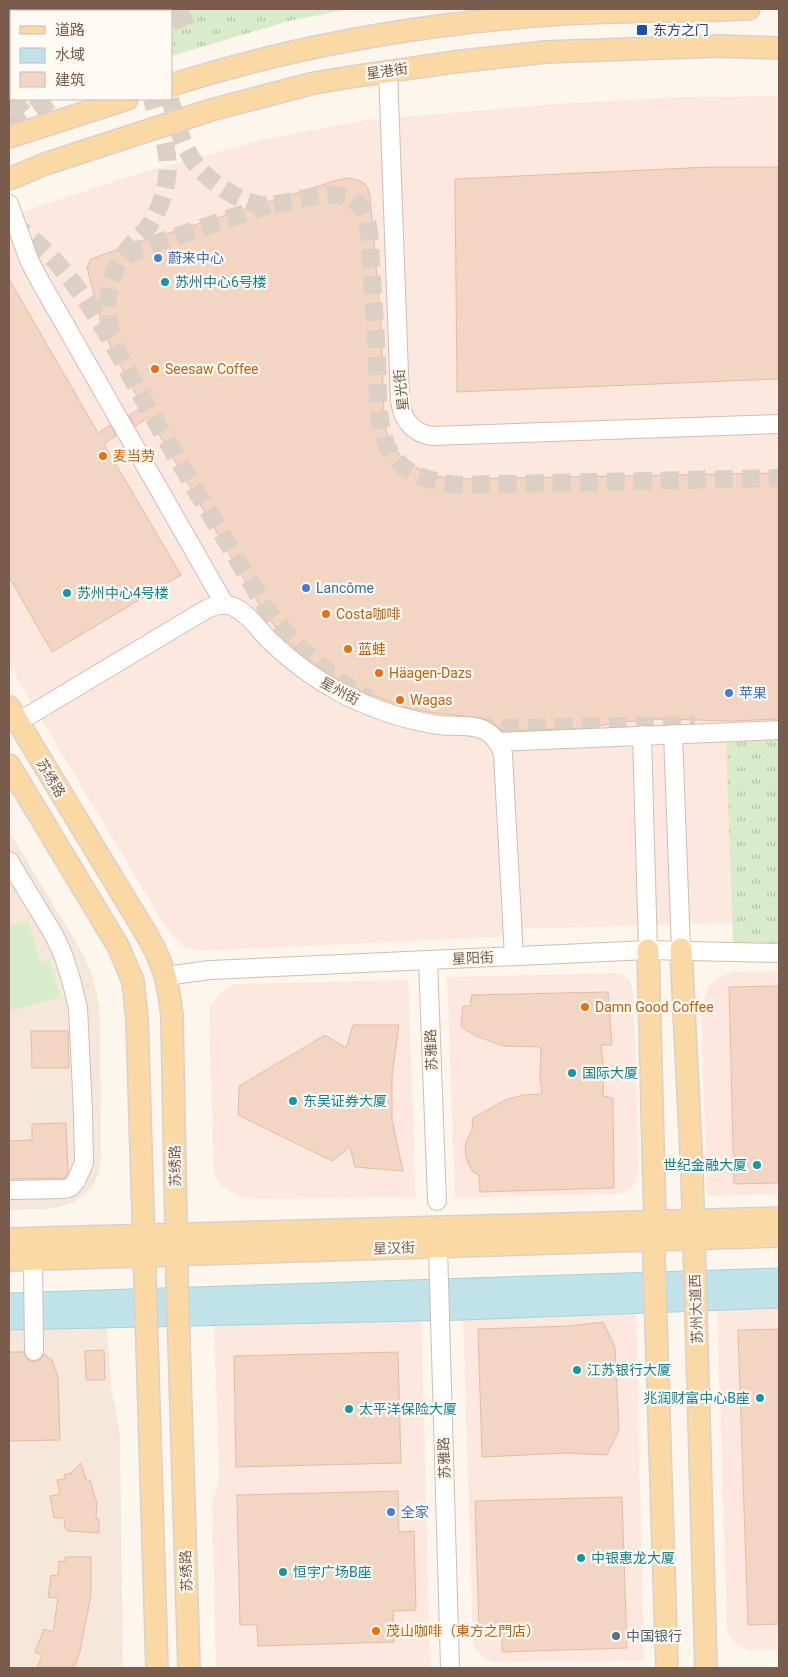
<svg xmlns="http://www.w3.org/2000/svg" width="788" height="1677" font-family="Roboto,'Noto Sans SC',sans-serif">
<style>
.residential{fill:#f5e8da}
.commercial{fill:#fde8e0}
.grass{fill:url(#grass-tufts)}
.pitch{fill:#d8ecc9}
.water{fill:#bfe3e8;stroke:#a5d3da}
.building{fill:#f3d5c3;stroke:#e6bba3}
.lines{fill:none;stroke-linecap:round;stroke-linejoin:round}
.minor-tunnel{stroke:#dcd0c4;stroke-width:18;stroke-dasharray:18 9;stroke-linecap:butt}
.major-tunnel{stroke:#dcd0c4;stroke-width:21;stroke-dasharray:21 11;stroke-linecap:butt}
.minor-casing{stroke:#d1beb0;stroke-width:20}
.major-casing{stroke:#dad1cd;stroke-width:24}
.minor{stroke:#fff;stroke-width:18}
.major{stroke:#fbd9a5;stroke-width:21}
.transit-dot{fill:#1a4fb4;stroke:#fffaf3;stroke-width:2}
.shop-dot{fill:#3f7fe0;stroke:#fffaf3;stroke-width:2}
.culture-dot{fill:#0f9aa8;stroke:#fffaf3;stroke-width:2}
.food-dot{fill:#e8710a;stroke:#fffaf3;stroke-width:2}
.service-dot{fill:#5c6f8a;stroke:#fffaf3;stroke-width:2}
.labels{text-anchor:middle;stroke-width:4.5;stroke-linejoin:round;paint-order:stroke}
.transit-label{font-size:14px;fill:#164399;stroke:#fffaf3;text-anchor:start}
.street-label{font-size:14px;fill:#7a5c4d;stroke:#fffaf3}
.shop-label{font-size:14px;fill:#366cbe;stroke:#fffaf3;text-anchor:start}
.culture-label{font-size:14px;fill:#0d838f;stroke:#fffaf3;text-anchor:start}
.food-label{font-size:14px;fill:#c56008;stroke:#fffaf3;text-anchor:start}
.service-label{font-size:14px;fill:#4e5e75;stroke:#fffaf3;text-anchor:start}
</style>
<defs>
<pattern id="grass-tufts" width="24" height="20" patternUnits="userSpaceOnUse" patternTransform="scale(1.25)"><rect width="24" height="20" fill="#d8ecc9"/><path d="M3 7l-1-3M5 7V3M7 7l1-3M15 17l-1-3M17 17v-4M19 17l1-3" fill="none" stroke="#b4c2a5"/></pattern>
</defs>
<rect width="100%" height="100%" fill="#fdf6ec"/>
<g class="residential">
<path d="M9 831 84 956 92 975 97 995 100 1016 101 1151 99 1172 94 1184 85 1194 73 1203 50 1209 9 1210Z"/>
<path d="M107 1327 111 1386 120 1436 123 1668H9V1330Z"/>
</g>
<g class="commercial">
<path d="M779 96V945L732 923 516 929 495 937 200 951 185 947 174 938 162 921 9 665V216L137 174 270 138 367 120 541 105 678 97Z"/>
<path d="M779 971V1194L707 1196 701 1009 705 996 709 987 718 978 732 972Z"/>
<path d="M614 973 622 975 630 981 633 992 639 1169 633 1186 625 1192 617 1194 455 1198 447 977Z"/>
<path d="M408 980 416 1197 258 1199 241 1197 221 1186 214 1174 209 1011 213 1002 220 992 235 984Z"/>
<path d="M779 1308V1650H749L740 1647 731 1639 727 1630 717 1309Z"/>
<path d="M636 1313 644 1661 493 1662 484 1658 477 1652 473 1643 463 1320Z"/>
<path d="M422 1320 430 1668H216L212 1503 219 1482 214 1326Z"/>
</g>
<g class="grass">
<path d="M9 9H351L289 21 171 56V11H11V99H32L9 108Z"/>
<path d="M779 732V945L733 947 726 735Z"/>
</g>
<path class="pitch" d="M28 921 40 962 49 960 60 997 9 1011V926Z"/>
<path class="water" d="M779 1268V1308L463 1320 9 1330V1293Z"/>
<g class="building">
<path d="M710 167H779V379L457 392 455 179Z"/>
<path d="M348 178 358 180 364 183 368 189 370 196 381 323 384 417 387 434 393 446 405 462 434 476 458 479 779 473V719L730 721 662 719 622 722 586 728 502 731 493 723 481 718 428 712 404 707 369 694 346 684 319 667 293 647 282 636 263 611 149 417 135 426 129 415 143 407 110 346 98 310 87 267 91 259 149 238 150 239 338 180Z"/>
<path d="M9 279 98 433 110 425 116 436 104 444 181 575 52 652 9 577Z"/>
<path d="M779 986V1183L734 1184 729 987Z"/>
<path d="M608 992 612 1045H601L604 1070 603 1096 613 1098 614 1188 480 1192 479 1175 473 1172 468 1163 465 1151 466 1142 472 1130 473 1118 505 1100 523 1095 542 1094 540 1077 541 1047 503 1046 476 1036 461 1027 463 1006H470L472 995Z"/>
<path d="M353 1025H399L392 1076V1120L403 1171 355 1167 350 1147 332 1161 238 1115 239 1086 325 1035 346 1048Z"/>
<path d="M31 1031H68L69 1068H32Z"/>
<path d="M66 1123 68 1173 65 1178 9 1179V1141L32 1140V1124Z"/>
<path d="M603 1322 615 1347 619 1430 607 1455 567 1453 482 1457 478 1329 569 1326Z"/>
<path d="M779 1329V1624L748 1625 738 1330Z"/>
<path d="M104 1350 105 1380H86L85 1351Z"/>
<path d="M9 1352H24L28 1360 34 1362 40 1360 44 1354 52 1360 58 1377 60 1440 9 1441Z"/>
<path d="M398 1352 401 1463 236 1467 234 1356Z"/>
<path d="M81 1463 86 1480H90L97 1503 96 1519H99V1533L68 1531 65 1528 64 1518H54L50 1496 60 1494 57 1480 65 1479 64 1475 71 1473Z"/>
<path d="M398 1491 399 1532 414 1531 416 1610 393 1611 394 1642 258 1646 257 1625H240L237 1495Z"/>
<path d="M622 1497 627 1648 502 1652V1629L479 1630 475 1501Z"/>
<path d="M65 1557H91V1595L80 1651 75 1666 73 1665V1668H37L42 1655 35 1652 44 1629 53 1632 58 1598 48 1597 51 1575 58 1576 59 1561 65 1562Z"/>
</g>
<g class="lines">
<g class="minor-tunnel">
<path d="M145 9 146 11"/>
<path d="M119 11 123 9"/>
<path d="M170 99C176 119 180 141 192 159 205 180 239 203 264 205 289 207 346 177 363 211 371 227 370 246 371 263 373 296 376 329 377 362 379 429 374 476 458 485L779 478"/>
<path d="M9 105 15 99"/>
<path d="M11 223C78 267 114 348 152 415 189 480 228 544 266 608 295 646 327 677 370 699"/>
<path d="M126 256 139 249 269 205"/>
<path d="M111 333C103 303 108 276 127 250 134 241 144 234 150 224 159 210 165 194 167 178 171 151 159 124 152 99"/>
<path d="M474 726 505 728 695 725"/>
</g>
<g class="major-tunnel">
<path d="M157 11 162 9"/>
<path d="M171 21 198 9"/>
<path d="M9 111 24 99"/>
<path d="M9 129 49 99"/>
</g>
<defs>
<g id="minor">
<path d="M388 71 400 400C402 419 412 433 432 436L779 424"/>
<path d="M9 204 29 260 40 281 225 605"/>
<path d="M18 722 205 610C215 605 223 602 234 607 249 614 259 630 270 641 291 661 315 679 341 693 372 709 405 720 439 725 453 727 471 724 484 730 494 735 500 744 503 754L514 956"/>
<path d="M673 734 681 949"/>
<path d="M642 735 648 950"/>
<path d="M497 742 779 730"/>
<path d="M9 861 54 935 64 957 72 983 78 1008 83 1112 84 1163 76 1181 71 1187 65 1189 9 1190"/>
<path d="M428 960 437 1201"/>
<path d="M166 976 210 970 648 950 779 953"/>
<path d="M438 1247 450 1668"/>
<path d="M33 1259 34 1351"/>
</g>
<g id="major">
<path d="M171 85C294 46 421 24 549 15 616 10 682 12 749 9"/>
<path d="M9 137 127 99"/>
<path d="M9 179 45 164 211 110 314 83 351 77 454 62 545 52 719 46 779 48"/>
<path d="M9 707 147 935C164 965 168 981 172 1016L177 1277 189 1668"/>
<path d="M9 765 118 946 133 981 137 1019 157 1668"/>
<path d="M681 949 692 1172 706 1668"/>
<path d="M648 950 655 1221 654 1261 667 1668"/>
<path d="M9 1239 779 1218"/>
<path d="M9 1260 779 1236"/>
</g>
</defs>
<use href="#minor" class="minor-casing"/>
<use href="#major" class="major-casing"/>
<use href="#minor" class="minor"/>
<use href="#major" class="major"/>
</g>
<rect class="transit-dot" x="636" y="24" width="12" height="12" rx="2.5"/>
<g class="shop-dot">
<circle cx="158" cy="258" r="5"/>
<circle cx="306" cy="588" r="5"/>
<circle cx="729" cy="693" r="5"/>
<circle cx="391" cy="1512" r="5"/>
</g>
<g class="culture-dot">
<circle cx="165" cy="282" r="5"/>
<circle cx="67" cy="593" r="5"/>
<circle cx="572" cy="1073" r="5"/>
<circle cx="293" cy="1101" r="5"/>
<circle cx="757" cy="1165" r="5"/>
<circle cx="577" cy="1370" r="5"/>
<circle cx="760" cy="1398" r="5"/>
<circle cx="349" cy="1409" r="5"/>
<circle cx="581" cy="1558" r="5"/>
<circle cx="283" cy="1572" r="5"/>
</g>
<g class="food-dot">
<circle cx="155" cy="369" r="5"/>
<circle cx="103" cy="456" r="5"/>
<circle cx="326" cy="614" r="5"/>
<circle cx="348" cy="649" r="5"/>
<circle cx="379" cy="673" r="5"/>
<circle cx="400" cy="700" r="5"/>
<circle cx="585" cy="1007" r="5"/>
<circle cx="376" cy="1631" r="5"/>
</g>
<circle class="service-dot" cx="616" cy="1636" r="5"/>
<g class="labels">
<g class="transit-label">
<text x="653" y="35">东方之门</text>
</g>
<g class="street-label">
<text transform="translate(387 71) rotate(-8)" y="5">星港街</text>
<text transform="translate(401 390) rotate(-96)" y="5">星光街</text>
<text transform="translate(340 691) rotate(28)" y="5">星州街</text>
<text transform="translate(51 778) rotate(59)" y="5">苏绣路</text>
<text transform="translate(473 958) rotate(-3)" y="5">星阳街</text>
<text transform="translate(431 1050) rotate(-92)" y="5">苏雅路</text>
<text transform="translate(175 1166) rotate(-91)" y="5">苏绣路</text>
<text transform="translate(394 1248) rotate(-2)" y="5">星汉街</text>
<text transform="translate(696 1309) rotate(-92)" y="5">苏州大道西</text>
<text transform="translate(444 1458) rotate(-92)" y="5">苏雅路</text>
<text transform="translate(186 1571) rotate(-92)" y="5">苏绣路</text>
</g>
<g class="shop-label">
<text x="168" y="263">蔚来中心</text>
<text x="316" y="593">Lancôme</text>
<text x="739" y="698">苹果</text>
<text x="401" y="1517">全家</text>
</g>
<g class="culture-label">
<text x="175" y="287">苏州中心6号楼</text>
<text x="77" y="598">苏州中心4号楼</text>
<text x="582" y="1078">国际大厦</text>
<text x="303" y="1106">东吴证券大厦</text>
<text x="747" y="1170" text-anchor="end">世纪金融大厦</text>
<text x="587" y="1375">江苏银行大厦</text>
<text x="750" y="1403" text-anchor="end">兆润财富中心B座</text>
<text x="359" y="1414">太平洋保险大厦</text>
<text x="591" y="1563">中银惠龙大厦</text>
<text x="293" y="1577">恒宇广场B座</text>
</g>
<g class="food-label">
<text x="165" y="374">Seesaw Coffee</text>
<text x="113" y="461">麦当劳</text>
<text x="336" y="619">Costa咖啡</text>
<text x="358" y="654">蓝蛙</text>
<text x="389" y="678">Häagen-Dazs</text>
<text x="410" y="705">Wagas</text>
<text x="595" y="1012">Damn Good Coffee</text>
<text x="386" y="1636">茂山咖啡（東方之門店）</text>
</g>
<g class="service-label">
<text x="626" y="1641">中国银行</text>
</g>
</g>
<rect width="788" height="1677" fill="none" stroke="#7a5c4d" stroke-width="20"/>
<rect x="10" y="10" width="162" height="90" fill="#fffaf3" stroke="#cabbb1"/>
<rect x="20" y="26" width="25" height="8" fill="#fbd9a5" stroke="#cabbb1"/>
<text x="55" y="35" font-size="15" fill="#7a5c4d">道路</text>
<rect x="20" y="48" width="25" height="15" fill="#bfe3e8" stroke="#cabbb1"/>
<text x="55" y="60" font-size="15" fill="#7a5c4d">水域</text>
<rect x="20" y="72" width="25" height="15" fill="#f3d5c3" stroke="#cabbb1"/>
<text x="55" y="85" font-size="15" fill="#7a5c4d">建筑</text>
</svg>
